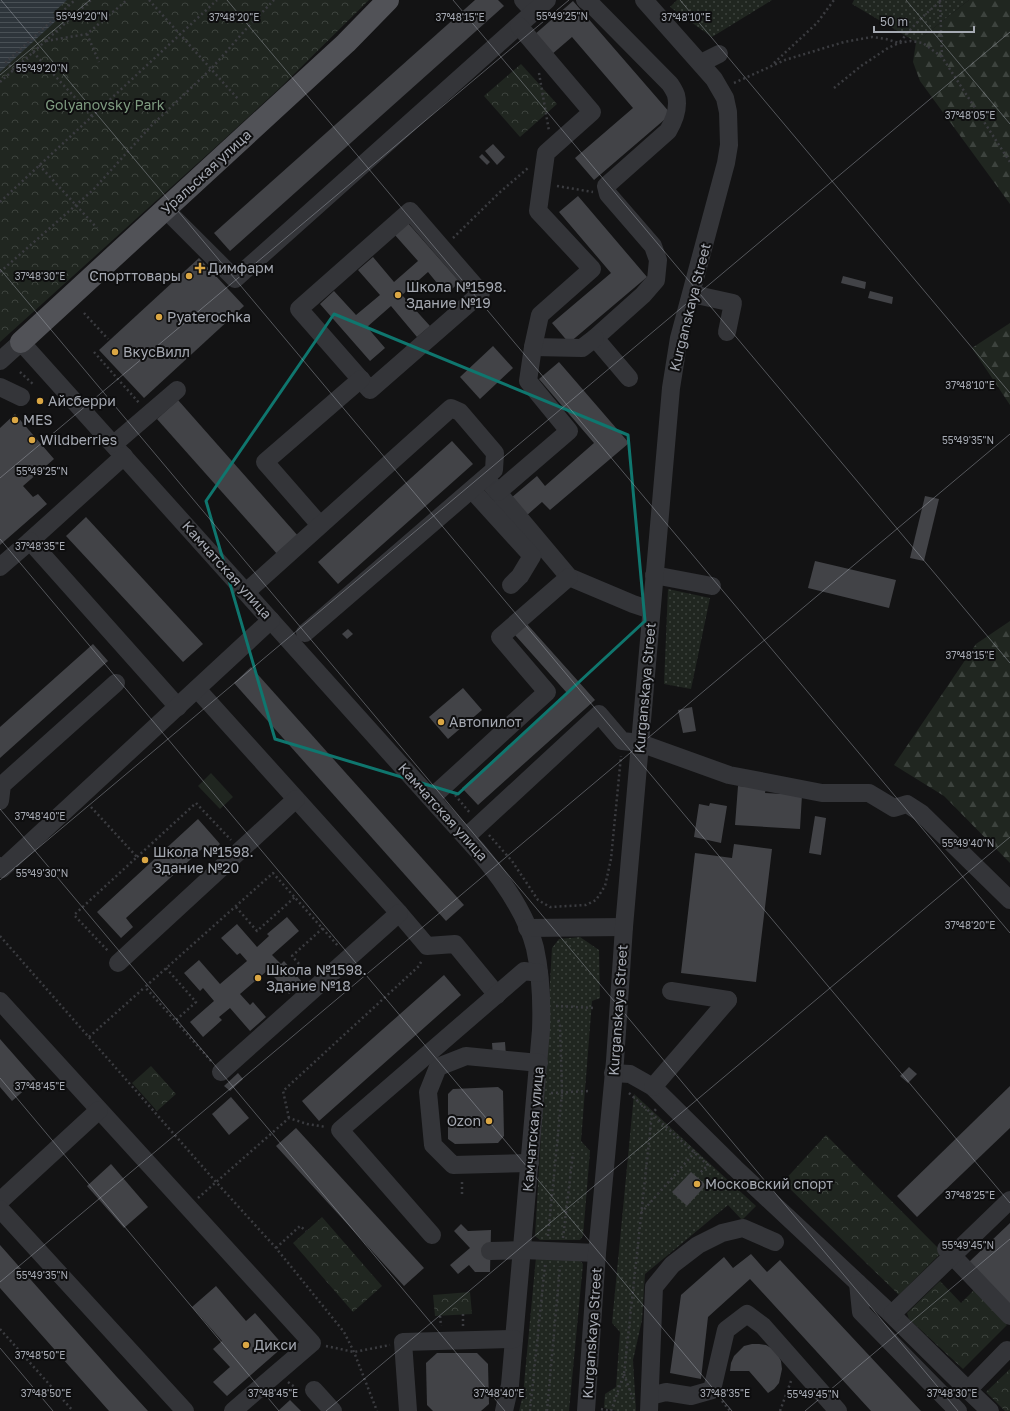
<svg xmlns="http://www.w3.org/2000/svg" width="1010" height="1411" font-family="'Golos Text',sans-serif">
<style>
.grass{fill:url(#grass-dots)}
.forest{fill:url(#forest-firs)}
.park{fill:url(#park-crowns)}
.pitch{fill:#202620}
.water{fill:url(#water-rules)}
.building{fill:#424347}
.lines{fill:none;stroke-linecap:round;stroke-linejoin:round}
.path{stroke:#3b3c40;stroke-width:2.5;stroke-dasharray:2 3;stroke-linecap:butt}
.minor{stroke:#343539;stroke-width:18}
.major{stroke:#515257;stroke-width:22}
.marked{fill:none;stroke:#0f766e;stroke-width:3;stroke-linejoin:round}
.ticks{fill:none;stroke:#a6aab3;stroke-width:1;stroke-opacity:0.45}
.poi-dot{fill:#dba744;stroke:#0e0e0f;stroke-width:1.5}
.labels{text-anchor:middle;stroke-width:4;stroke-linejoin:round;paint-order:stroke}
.park-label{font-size:14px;fill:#7f9c81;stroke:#0e0e0f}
.street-label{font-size:14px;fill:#a6aab3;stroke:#0e0e0f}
.poi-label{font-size:14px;fill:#a6aab3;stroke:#0e0e0f;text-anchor:start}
.ticks-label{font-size:10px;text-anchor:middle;fill:#a6aab3;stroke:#0e0e0f;stroke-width:4;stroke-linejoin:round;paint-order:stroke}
</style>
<defs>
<pattern id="grass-dots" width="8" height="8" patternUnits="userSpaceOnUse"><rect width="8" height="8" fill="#202620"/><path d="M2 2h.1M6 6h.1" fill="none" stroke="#3d433e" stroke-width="1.8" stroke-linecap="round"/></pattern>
<pattern id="forest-firs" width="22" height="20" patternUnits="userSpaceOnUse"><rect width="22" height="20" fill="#202620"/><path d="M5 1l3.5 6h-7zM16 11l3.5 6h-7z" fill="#3d433e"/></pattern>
<pattern id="park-crowns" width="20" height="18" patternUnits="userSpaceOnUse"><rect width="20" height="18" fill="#202620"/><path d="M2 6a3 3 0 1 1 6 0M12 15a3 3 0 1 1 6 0" fill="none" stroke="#3d433e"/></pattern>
<pattern id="water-rules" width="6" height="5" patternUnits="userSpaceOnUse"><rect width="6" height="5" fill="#2e353b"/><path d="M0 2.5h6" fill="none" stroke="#495055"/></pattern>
</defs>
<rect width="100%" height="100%" fill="#131314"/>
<g class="grass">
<path d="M677 0H772L712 37 670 7Z"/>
<path d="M854 0H969L916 42 852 4Z"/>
<path d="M668 589 710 598 691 689 664 684Z"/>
<path d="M580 937 599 950 600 998 592 1001 581 1141 590 1151 583 1236 580 1240H540L535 1236 552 948 559 939Z"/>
<path d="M634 1094 756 1206 742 1220 728 1205 645 1274 642 1320 633 1360 636 1411H616L604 1408 605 1394 616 1387 620 1332 612 1323Z"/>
<path d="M536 1257 578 1258 583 1264 569 1411H519L523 1395Z"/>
</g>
<g class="forest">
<path d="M969 0H1010V204L920 81 913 62 916 42Z"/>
<path d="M1010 323V405L972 348Z"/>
<path d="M1010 621V863L944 796 894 765 976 644Z"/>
</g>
<g class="park">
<path d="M0 0H369L281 87 219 144 0 342Z"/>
<path d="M521 64 557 104 520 137 484 96Z"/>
<path d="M151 1066 176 1094 157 1111 132 1083Z"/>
<path d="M826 1135 942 1252 899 1295 783 1182Z"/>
<path d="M322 1217 382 1286 353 1312 293 1243Z"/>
<path d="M940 1281 961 1303 974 1290 1007 1325 963 1369 909 1319 907 1313Z"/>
<path d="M470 1292 472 1314 435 1316 433 1295Z"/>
<path d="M1010 1369V1411H1005L986 1392Z"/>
</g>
<path class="pitch" d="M211 773 233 797 220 809 198 786Z"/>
<path class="water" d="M0 0H67L53 13 58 19 0 72Z"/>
<g class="building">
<path d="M475 0H498L504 6 230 251 214 233Z"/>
<path d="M573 1 671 114 594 180 575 158 633 108 572 37 551 55 534 35Z"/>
<path d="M493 144 505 157 497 165 485 151Z"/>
<path d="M482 154 490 162 487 165 479 157Z"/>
<path d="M578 196 647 277 569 343 552 323 611 273 559 212Z"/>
<path d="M407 222 460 282 446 294 428 272 402 295 430 326 417 337 391 306 367 327 385 348 370 361 320 304 334 291 356 315 380 295 358 270 373 257 394 282 418 261 394 234Z"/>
<path d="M199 258 244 306 144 398 99 350Z"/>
<path d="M843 276 866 282 865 289 841 283Z"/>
<path d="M870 291 893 297 892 304 868 298Z"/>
<path d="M493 346 513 368 480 399 460 377Z"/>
<path d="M559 362 629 443 550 510 542 502 526 516 511 498 537 476 545 486 594 443 539 379Z"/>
<path d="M178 400 299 537 278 555 157 419Z"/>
<path d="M15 414 54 459 23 486 33 497 38 494 47 504 0 545V428Z"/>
<path d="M452 441 473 464 338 584 318 562Z"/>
<path d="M925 496 939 499 924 561 910 558Z"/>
<path d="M86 517 203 644 183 662 66 536Z"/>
<path d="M815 561 896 580 889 608 808 588Z"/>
<path d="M527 624 595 700 478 805 462 788 567 693 515 635Z"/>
<path d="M348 629 353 634 347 639 342 634Z"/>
<path d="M93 644 108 661 0 758V727Z"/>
<path d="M251 667 464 905 446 921 234 683Z"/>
<path d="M463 688 482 710 448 739 429 717Z"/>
<path d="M692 707 696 731 683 733 678 710Z"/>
<path d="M738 786 766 788 765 793 802 795 800 829 735 825Z"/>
<path d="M710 803 727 806 721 843 694 837 699 804 709 806Z"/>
<path d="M815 816 826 818 821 855 809 853Z"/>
<path d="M198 819 220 844 208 855 202 849 126 918 133 927 121 938 97 912Z"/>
<path d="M734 844 772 849 756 982 681 973 695 853 732 858Z"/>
<path d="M287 917 299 931 272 955 281 964 284 961 302 982 289 994 268 970 240 994 250 1005 253 1002 266 1017 250 1031 230 1008 219 1017 222 1020 203 1037 190 1022 214 1001 203 988 200 991 184 973 199 960 220 984 247 961 240 953 237 955 221 938 237 924 257 947 269 936 267 934Z"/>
<path d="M444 975 461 995 319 1121 302 1101Z"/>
<path d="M0 1039 36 1080 12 1101 0 1087Z"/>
<path d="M505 1042 506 1056 493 1057 492 1043Z"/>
<path d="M909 1067 917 1074 908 1083 900 1076Z"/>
<path d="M238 1073 243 1079 230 1091 224 1086Z"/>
<path d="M1010 1086V1128L917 1217 897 1196Z"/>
<path d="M498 1087 503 1091 504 1136 498 1143 455 1144 448 1139V1094L453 1089Z"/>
<path d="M231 1097 249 1118 229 1135 212 1114Z"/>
<path d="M296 1128 424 1268 404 1286 276 1146Z"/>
<path d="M111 1164 148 1207 124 1228 87 1186Z"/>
<path d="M691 1172 706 1185 687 1206 672 1192Z"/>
<path d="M1010 1223V1306L969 1262Z"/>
<path d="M461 1224 468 1231 491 1230 490 1272H475L469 1265 458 1274 450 1265 470 1248 454 1231Z"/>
<path d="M0 1245 116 1376 148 1411H109L0 1288Z"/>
<path d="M751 1254 767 1272 780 1260 921 1411H871L750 1279 708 1317 701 1379 670 1373 681 1295 724 1257 733 1268Z"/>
<path d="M216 1286 246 1321 255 1313 284 1346 227 1396 213 1382 230 1367 213 1349 222 1341 192 1307Z"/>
<path d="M752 1344H759L766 1345 773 1349 778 1355 781 1361 782 1369 779 1383 774 1389 768 1393 749 1371H730L731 1363 734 1356 744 1346Z"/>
<path d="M437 1353H477L488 1364 489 1404 481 1411H433L427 1405 426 1363Z"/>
<path d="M290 1400 301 1411H278Z"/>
</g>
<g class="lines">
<g class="path">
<path d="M149 0 238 99"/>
<path d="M940 0 942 57 1010 162"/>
<path d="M87 34 99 62"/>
<path d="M46 41 87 34 127 0"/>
<path d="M900 42C913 26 926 12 943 0"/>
<path d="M33 52 92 116"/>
<path d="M774 63 817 23 834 0"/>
<path d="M14 70 6 62 75 0"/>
<path d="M539 73 549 131"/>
<path d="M0 82 91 0"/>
<path d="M734 83 785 60 844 42 872 37 886 39 899 43"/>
<path d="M834 88 861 66 888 48 899 43 911 41 923 43 942 57"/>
<path d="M39 165 97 228"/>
<path d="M557 186 593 192"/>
<path d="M0 202 217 0"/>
<path d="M453 238 499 193 528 168"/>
<path d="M0 272 93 190 151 126 211 69 247 28 274 0"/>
<path d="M84 313 108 339"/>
<path d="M94 352 140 404"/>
<path d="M20 372 34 385"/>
<path d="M455 795 470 813"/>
<path d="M91 807 137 857 74 915 109 952"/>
<path d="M489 835 512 861 538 900 550 907 586 905 596 900 605 886 611 859 621 756"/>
<path d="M137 857 196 803 231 840"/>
<path d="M236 907 257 931 295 897"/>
<path d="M0 936 216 1182 276 1248 344 1332 354 1352 377 1411"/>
<path d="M166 968 196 1002 175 1021"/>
<path d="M309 975 292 956 323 928"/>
<path d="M556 1006 595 1008"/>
<path d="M89 1037 145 987"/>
<path d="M211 1061 145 987 273 873 339 947"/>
<path d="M551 1093 590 1091"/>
<path d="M629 1093 708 1165 700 1173"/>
<path d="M289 1118 283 1091 419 966 422 960"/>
<path d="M462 1194V1179"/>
<path d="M198 1198 289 1118 307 1124 326 1127"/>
<path d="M641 1213 695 1152"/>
<path d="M548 1236 562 1093 560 1026 558 1018"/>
<path d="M563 1238 573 1153"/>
<path d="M276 1248 300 1226 306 1231"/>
<path d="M463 1314V1326"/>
<path d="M440 1316 441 1326"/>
<path d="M0 1329 73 1411"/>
<path d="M326 1346 354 1352 390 1345"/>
<path d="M624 1374 633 1399"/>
<path d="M288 1382 300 1391"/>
<path d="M722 1401 730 1411"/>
<path d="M601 1409 610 1411"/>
<path d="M530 1411 545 1265"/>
<path d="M547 1411 560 1266"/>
<path d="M611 1411 624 1374 652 1114 656 1109"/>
<path d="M780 1411 791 1381"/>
</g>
<g class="minor">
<path d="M523 0 534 12"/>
<path d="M585 0 594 7 670 84C672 87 675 92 676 95 679 107 674 121 668 131L606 186 608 194 653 246 658 260 656 280 643 295 595 338 629 378"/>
<path d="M701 63 719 54"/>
<path d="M165 209 235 279 547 0"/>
<path d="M410 211 481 293 370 390 299 309Z"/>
<path d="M692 294 733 303 727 332"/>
<path d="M533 347 582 348 595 338"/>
<path d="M0 361 21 342 478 851C501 878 526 912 535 948 541 975 542 1003 541 1030L510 1385 504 1411"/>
<path d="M0 387 21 397"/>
<path d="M114 444 177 390"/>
<path d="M124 456 30 541 178 707"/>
<path d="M490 483 569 577 633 604 651 610"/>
<path d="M472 490 532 556 520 576 511 585"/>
<path d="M498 492 569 431 528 381 533 347 540 315 592 269 538 211 546 153 592 112 519 26"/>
<path d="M320 525 265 462 361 379"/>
<path d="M0 567 30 541"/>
<path d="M654 575 712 586"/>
<path d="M246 592 451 408 460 412 495 453 494 470 305 633"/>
<path d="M197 689 399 913 427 946 455 944 497 995"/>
<path d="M431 798 547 692 500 637 569 577"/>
<path d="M0 801 2 785 116 683"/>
<path d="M466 837 599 714 622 741 640 743 729 775 822 793H869L894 808 907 804 921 813 1010 900"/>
<path d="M0 866 2 869 271 620"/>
<path d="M527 928 624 927"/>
<path d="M118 963 296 799"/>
<path d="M671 991 728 1000"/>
<path d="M0 1001 312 1343 233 1411"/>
<path d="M221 1072 399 913"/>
<path d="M613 1073 630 1074 653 1087 735 1168 889 1312 968 1390 990 1411"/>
<path d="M653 1087 728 1000"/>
<path d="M530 1163 453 1165 433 1145 428 1092 438 1067 466 1056 539 1063"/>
<path d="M0 1201 99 1110"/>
<path d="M0 1209 185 1411"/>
<path d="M432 1235 340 1130 524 971 539 973"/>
<path d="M946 1249 1010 1316"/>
<path d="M490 1251 523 1250 597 1253"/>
<path d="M858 1283 861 1312 958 1411"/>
<path d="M892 1314 1010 1200"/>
<path d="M314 1390 333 1411"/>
<path d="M968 1390 1007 1350"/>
<path d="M650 1396 666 1392 691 1396 712 1390 726 1330 747 1314 763 1326 838 1411"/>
<path d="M408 1411 403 1342 514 1339"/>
<path d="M586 1411 597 1253 615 1061 624 927 671 388 679 338 726 163 729 145 728 112 725 98 714 79 644 0"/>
<path d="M649 1411 654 1287 672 1265 698 1245 722 1233 743 1228 775 1242"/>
</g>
<path class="major" d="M21 342 346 43 388 0"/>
</g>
<path class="marked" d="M334 314 628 435 645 621 458 794 275 739 206 501Z"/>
<path class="ticks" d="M1 0 1010 1203M227 0 1010 933M453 0 1010 663M680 0 1010 393M906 0 1010 124M0 75 90 0M0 269 958 1411M0 478 569 0M0 539 732 1411M0 809 505 1411M0 880 1010 32M0 1078 279 1411M0 1282 1010 434M0 1348 53 1411M326 1411 1010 837M805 1411 1010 1239"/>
<g class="poi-dot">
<path d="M198 262h4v4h4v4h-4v4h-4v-4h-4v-4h4z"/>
<circle cx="189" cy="276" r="4"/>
<circle cx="398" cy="295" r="4"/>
<circle cx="159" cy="317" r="4"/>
<circle cx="115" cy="352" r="4"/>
<circle cx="40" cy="401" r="4"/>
<circle cx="15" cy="420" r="4"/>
<circle cx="32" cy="440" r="4"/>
<circle cx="441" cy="722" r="4"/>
<circle cx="145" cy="860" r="4"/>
<circle cx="258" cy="978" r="4"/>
<circle cx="489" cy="1121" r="4"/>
<circle cx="697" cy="1184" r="4"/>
<circle cx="246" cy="1345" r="4"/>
</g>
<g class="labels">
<g class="park-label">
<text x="105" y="110">Golyanovsky Park</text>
</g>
<g class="street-label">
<text transform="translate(206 172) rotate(-43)" y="5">Уральская улица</text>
<text transform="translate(690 307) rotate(-76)" y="5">Kurganskaya Street</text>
<text transform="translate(227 570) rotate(48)" y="5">Камчатская улица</text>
<text transform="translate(645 688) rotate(-85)" y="5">Kurganskaya Street</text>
<text transform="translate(443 812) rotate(48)" y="5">Камчатская улица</text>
<text transform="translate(618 1010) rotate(-86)" y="5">Kurganskaya Street</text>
<text transform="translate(533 1129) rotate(-85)" y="5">Камчатская улица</text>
<text transform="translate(592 1333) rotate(-86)" y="5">Kurganskaya Street</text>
</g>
<g class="poi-label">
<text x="208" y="273">Димфарм</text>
<text x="181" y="281" text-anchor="end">Спорттовары</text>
<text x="406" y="292">Школа №1598.<tspan x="406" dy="16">Здание №19</tspan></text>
<text x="167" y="322">Pyaterochka</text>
<text x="123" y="357">ВкусВилл</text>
<text x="48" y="406">Айсберри</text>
<text x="23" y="425">MES</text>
<text x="40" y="445">Wildberries</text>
<text x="449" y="727">Автопилот</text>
<text x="153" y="857">Школа №1598.<tspan x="153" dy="16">Здание №20</tspan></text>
<text x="266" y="975">Школа №1598.<tspan x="266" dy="16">Здание №18</tspan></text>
<text x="481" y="1126" text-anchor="end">Ozon</text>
<text x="705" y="1189">Московский спорт</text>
<text x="254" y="1350">Дикси</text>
</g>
</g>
<g class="ticks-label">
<text x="82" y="20">55°49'20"N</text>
<text x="562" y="20">55°49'25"N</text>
<text x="234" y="21">37°48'20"E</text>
<text x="686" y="21">37°48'10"E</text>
<text x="460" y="21">37°48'15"E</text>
<text x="42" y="72">55°49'20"N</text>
<text x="970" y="119">37°48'05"E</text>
<text x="40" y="280">37°48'30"E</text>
<text x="970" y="389">37°48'10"E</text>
<text x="968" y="444">55°49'35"N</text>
<text x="42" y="475">55°49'25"N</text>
<text x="40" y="550">37°48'35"E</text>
<text x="970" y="659">37°48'15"E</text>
<text x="40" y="820">37°48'40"E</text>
<text x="968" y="847">55°49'40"N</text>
<text x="42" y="877">55°49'30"N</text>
<text x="970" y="929">37°48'20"E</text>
<text x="40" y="1090">37°48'45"E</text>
<text x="970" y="1199">37°48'25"E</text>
<text x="968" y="1249">55°49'45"N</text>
<text x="42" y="1279">55°49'35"N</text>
<text x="40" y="1359">37°48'50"E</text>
<text x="46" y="1397">37°48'50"E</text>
<text x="273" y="1397">37°48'45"E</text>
<text x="499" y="1397">37°48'40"E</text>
<text x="725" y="1397">37°48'35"E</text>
<text x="952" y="1397">37°48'30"E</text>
<text x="813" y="1398">55°49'45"N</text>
</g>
<path d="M874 26v6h100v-6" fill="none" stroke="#a6aab3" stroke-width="2"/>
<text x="880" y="26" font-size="12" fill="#a6aab3" stroke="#0e0e0f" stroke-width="3" paint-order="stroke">50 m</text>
</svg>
